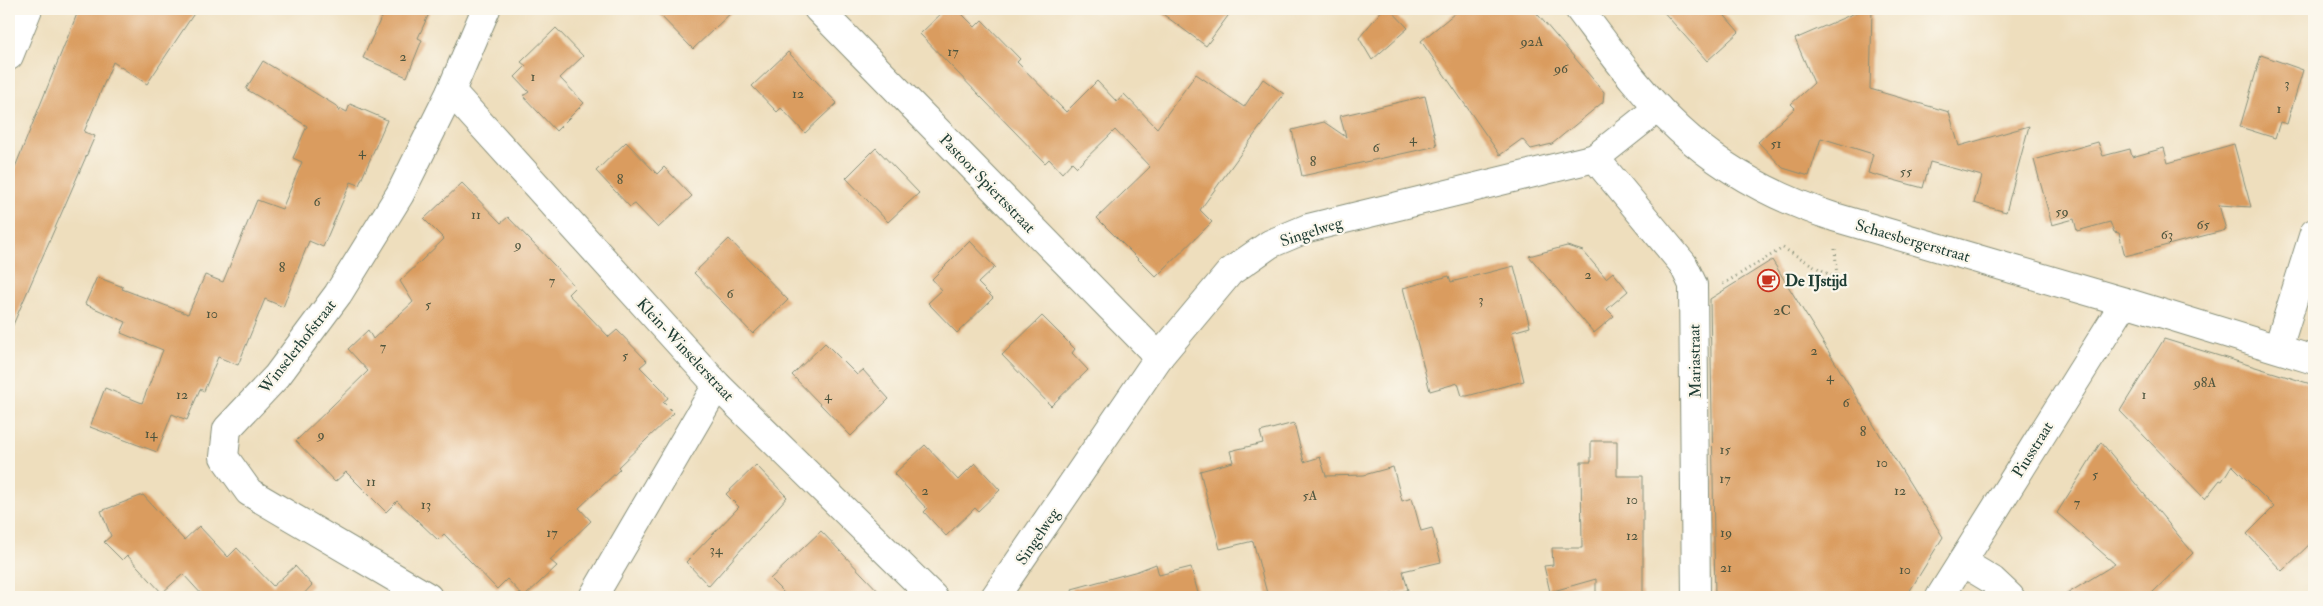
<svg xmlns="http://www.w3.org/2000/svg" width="2323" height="606" font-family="'IM FELL Double Pica',serif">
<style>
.building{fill:#da9c5e}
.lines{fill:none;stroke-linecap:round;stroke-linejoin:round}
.minor-casing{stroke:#868e78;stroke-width:30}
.path{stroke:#868e78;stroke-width:3;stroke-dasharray:1 4;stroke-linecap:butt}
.minor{stroke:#fff;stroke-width:28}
.labels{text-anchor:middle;stroke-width:4.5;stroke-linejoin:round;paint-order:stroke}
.number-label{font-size:14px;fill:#4e553e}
.street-label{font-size:16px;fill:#1f3d34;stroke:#fbf7ec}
.poi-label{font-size:16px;font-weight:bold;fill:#1f3d34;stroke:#fbf7ec;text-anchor:start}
</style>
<rect width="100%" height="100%" fill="#fbf7ec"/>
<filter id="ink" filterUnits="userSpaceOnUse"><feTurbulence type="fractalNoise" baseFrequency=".02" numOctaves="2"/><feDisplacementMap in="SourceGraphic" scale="10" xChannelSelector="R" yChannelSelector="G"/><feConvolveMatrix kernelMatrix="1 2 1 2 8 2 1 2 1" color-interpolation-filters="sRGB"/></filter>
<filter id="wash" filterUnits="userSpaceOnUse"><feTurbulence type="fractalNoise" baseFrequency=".0096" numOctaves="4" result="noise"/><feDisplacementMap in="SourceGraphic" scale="20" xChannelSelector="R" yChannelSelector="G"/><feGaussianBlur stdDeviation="1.12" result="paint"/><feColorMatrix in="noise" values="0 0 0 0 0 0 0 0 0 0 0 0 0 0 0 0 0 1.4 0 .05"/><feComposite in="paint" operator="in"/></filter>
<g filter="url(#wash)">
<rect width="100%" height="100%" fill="#eedebd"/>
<g id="blocks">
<g class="building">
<path d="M79 9H197L147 84 113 62 84 132 95 136 9 334V182Z"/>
<path d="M385 9H431L418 38 422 40 407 77 363 58Z"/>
<path d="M654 9H735L693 49Z"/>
<path d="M946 9H957L975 27 982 20 1020 59 1017 62 1066 112 1097 81 1117 102 1124 94 1157 128 1196 74 1244 107 1263 79 1284 94 1200 210 1212 222 1156 277 1097 218 1150 167 1115 130 1077 167 1072 162 1062 173 1049 159 1045 163 920 34Z"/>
<path d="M1156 9H1233L1206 46Z"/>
<path d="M1383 9H1390L1408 28 1372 60 1359 38Z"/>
<path d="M1460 9H1533L1604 92 1603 102 1552 144 1531 149 1522 139 1500 155 1421 41Z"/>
<path d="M1661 9H1719L1739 32 1707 61Z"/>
<path d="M1864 9H1872L1870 89 1949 112 1959 146 2029 126 2006 212 1974 203 1982 176 1930 162 1923 188 1868 173 1873 154 1821 138 1809 176 1783 168 1758 142 1795 108 1791 104 1814 83 1795 39Z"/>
<path d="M556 28 583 56 560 78 584 103 556 131 523 96 529 92 515 77 526 66 521 62Z"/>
<path d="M788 52 837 103 805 133 781 108 777 112 752 86Z"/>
<path d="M2261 55 2303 70 2287 124 2280 122 2275 138 2240 127Z"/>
<path d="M263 61 338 107 339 112 341 109 347 112 350 104 387 120 359 185 351 182 323 247 309 241 283 307 265 299 238 365 218 357 204 391 200 389 187 420 172 414 157 452 90 427 105 388 142 403 163 350 121 333 126 322 85 304 97 277 123 287 122 289 188 314 205 275 223 282 257 200 282 209 302 162 293 158 307 126 246 89Z"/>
<path d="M1425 96 1437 146 1302 176 1292 130 1324 122 1346 137 1340 116Z"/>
<path d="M626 142 657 174 664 167 692 196 658 228 635 204 630 207 596 171Z"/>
<path d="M2098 142 2103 156 2130 149 2132 157 2164 148 2168 163 2234 144 2251 207 2219 205 2226 230 2125 256 2119 233 2114 232 2110 222 2077 231 2074 219 2052 225 2034 160Z"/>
<path d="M876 148 919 193 888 222 846 178Z"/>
<path d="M462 183 501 223 508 217 575 287 568 294 609 337 617 330 647 361 640 367 661 388 668 398 663 402 674 413 618 467 620 469 579 508 591 521 550 560 557 566 524 597 507 579 497 589 444 534 438 540 397 501 386 512 346 472 335 482 296 441 368 371 348 349 368 330 373 339 413 302 400 281 444 239 424 219Z"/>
<path d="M729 239 788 300 753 334 694 273Z"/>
<path d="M970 241 995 267 978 283 993 298 957 333 928 303 942 290 932 279Z"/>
<path d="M1567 246 1583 251 1606 278 1613 272 1628 291 1607 309 1614 316 1594 333 1529 256Z"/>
<path d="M1772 260 1943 537 1906 597H1715L1710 299Z"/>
<path d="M1514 266 1530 327 1512 332 1524 381 1467 396H1462L1458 383 1430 391 1403 288 1449 276 1451 282Z"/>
<path d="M1042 316 1075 349 1072 353 1088 370 1051 406 1002 355Z"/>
<path d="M2164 339 2314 385V540L2282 571 2247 534 2274 507 2232 465 2222 481 2220 480 2205 499 2120 411Z"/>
<path d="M825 343 857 375 863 370 889 399 851 436 792 375Z"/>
<path d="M1294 423 1304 462 1320 457 1326 476 1364 475 1393 467 1402 501 1412 498 1421 531 1432 528 1441 562 1403 571 1408 590 1380 597H1268L1253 541 1220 549 1200 471 1233 462 1230 451 1263 443 1260 432Z"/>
<path d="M1591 441H1617V476H1643V597H1596V579L1550 592 1544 566 1553 565 1552 548H1582L1581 462H1591Z"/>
<path d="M2101 442 2193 553 2148 597H2062L2115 564 2057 513Z"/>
<path d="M925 445 958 480 975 463 1000 490 978 511 975 508 946 536 924 512 927 509 894 474Z"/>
<path d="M756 465 787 497 709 586 686 562 739 507 726 494Z"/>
<path d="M143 495 184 540 199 526 228 557 237 548 273 586 295 566 312 585 301 597H204L183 574 162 593 127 555 122 560 104 542 111 536 101 511Z"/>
<path d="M821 531 884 597H788L770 579Z"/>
<path d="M1156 564 1159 575 1191 567 1199 597H1073L1072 589 1138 571Z"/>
</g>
</g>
</g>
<g filter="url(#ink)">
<use href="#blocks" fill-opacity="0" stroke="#868e78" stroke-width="1"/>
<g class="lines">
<defs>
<g id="minor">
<path d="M818 9 1159 357"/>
<path d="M1579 9C1610 50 1641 94 1679 129 1723 170 1778 199 1834 217L2125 302 2314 360"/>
<path d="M9 56 28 9"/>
<path d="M451 91 717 385 933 597"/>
<path d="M1595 158 1683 264 1693 285 1696 597"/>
<path d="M2278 348 2314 233"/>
<path d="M1962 562 1992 580 2010 597"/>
<path d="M428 597 249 492 224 457 227 429 277 376 338 294 400 194 451 91 486 9"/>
<path d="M593 597 717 385"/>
<path d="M995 597 1159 357 1230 272 1270 244 1308 228 1595 158 1658 108"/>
<path d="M1940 597 2125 302"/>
</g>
</defs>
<use href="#minor" class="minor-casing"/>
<g class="path">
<path d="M1835 249 1837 278"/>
<path d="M1723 284 1783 248 1837 279"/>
</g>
<use href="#minor" class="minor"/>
</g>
</g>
<defs>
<symbol id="cafe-ring" viewBox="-11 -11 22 22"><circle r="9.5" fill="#fbf7ec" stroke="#c8321e" stroke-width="1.5"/><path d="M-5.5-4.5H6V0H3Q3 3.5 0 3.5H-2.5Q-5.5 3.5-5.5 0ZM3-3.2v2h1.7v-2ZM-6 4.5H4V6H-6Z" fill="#c8321e"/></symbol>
</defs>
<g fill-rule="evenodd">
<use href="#cafe-ring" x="1756" y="268" width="25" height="25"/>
</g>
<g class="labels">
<g class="number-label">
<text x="1532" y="46">92A</text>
<text x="953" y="56">17</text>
<text x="403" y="61">2</text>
<text x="1561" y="73">96</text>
<text x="533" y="81">1</text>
<text x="2287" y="88">3</text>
<text x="798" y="98">12</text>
<text x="2279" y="113">1</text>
<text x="1413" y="143">4</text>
<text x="1776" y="148">51</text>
<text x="1376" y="152">6</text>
<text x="362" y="156">4</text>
<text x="1313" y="166">8</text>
<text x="1906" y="176">55</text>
<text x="620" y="184">8</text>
<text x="317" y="206">6</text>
<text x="2062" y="216">59</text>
<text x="476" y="219">11</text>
<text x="2203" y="229">65</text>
<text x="2167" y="239">63</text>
<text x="518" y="249">9</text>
<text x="282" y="272">8</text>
<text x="1588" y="279">2</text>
<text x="552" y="285">7</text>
<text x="730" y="298">6</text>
<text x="1481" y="304">3</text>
<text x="428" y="309">5</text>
<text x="1782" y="315">2C</text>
<text x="212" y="318">10</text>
<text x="383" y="351">7</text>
<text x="1814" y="355">2</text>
<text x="625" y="360">5</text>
<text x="1830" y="381">4</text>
<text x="2205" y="387">98A</text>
<text x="182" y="399">12</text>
<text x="2144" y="399">1</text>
<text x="828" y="400">4</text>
<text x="1846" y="407">6</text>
<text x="1863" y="436">8</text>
<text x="151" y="438">14</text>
<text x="321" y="439">9</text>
<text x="1725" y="454">15</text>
<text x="1882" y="467">10</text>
<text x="2095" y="479">5</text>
<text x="1725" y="483">17</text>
<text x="371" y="486">11</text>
<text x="925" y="495">2</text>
<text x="1900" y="495">12</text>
<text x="1310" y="500">5A</text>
<text x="1632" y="504">10</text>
<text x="2077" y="507">7</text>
<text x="426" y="509">13</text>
<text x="552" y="537">17</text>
<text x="1726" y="537">19</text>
<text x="1632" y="540">12</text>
<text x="716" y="554">34</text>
<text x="1726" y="572">21</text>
<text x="1905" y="574">10</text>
</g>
<g class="street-label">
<text transform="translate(988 183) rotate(46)" y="6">Pastoor Spiertsstraat</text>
<text transform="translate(1311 231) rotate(-18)" y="6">Singelweg</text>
<text transform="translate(1913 240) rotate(16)" y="6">Schaesbergerstraat</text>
<text transform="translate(297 346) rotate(-52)" y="6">Winselerhofstraat</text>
<text transform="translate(686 349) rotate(47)" y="6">Klein-Winselerstraat</text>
<text transform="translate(1694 361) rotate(-91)" y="6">Mariastraat</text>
<text transform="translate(2032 449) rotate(-58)" y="6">Piusstraat</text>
<text transform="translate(1037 536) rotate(-56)" y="6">Singelweg</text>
</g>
<g class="poi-label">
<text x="1785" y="286">De IJstijd</text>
</g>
</g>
<rect width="2323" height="606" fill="none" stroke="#fbf7ec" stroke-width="30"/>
</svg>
